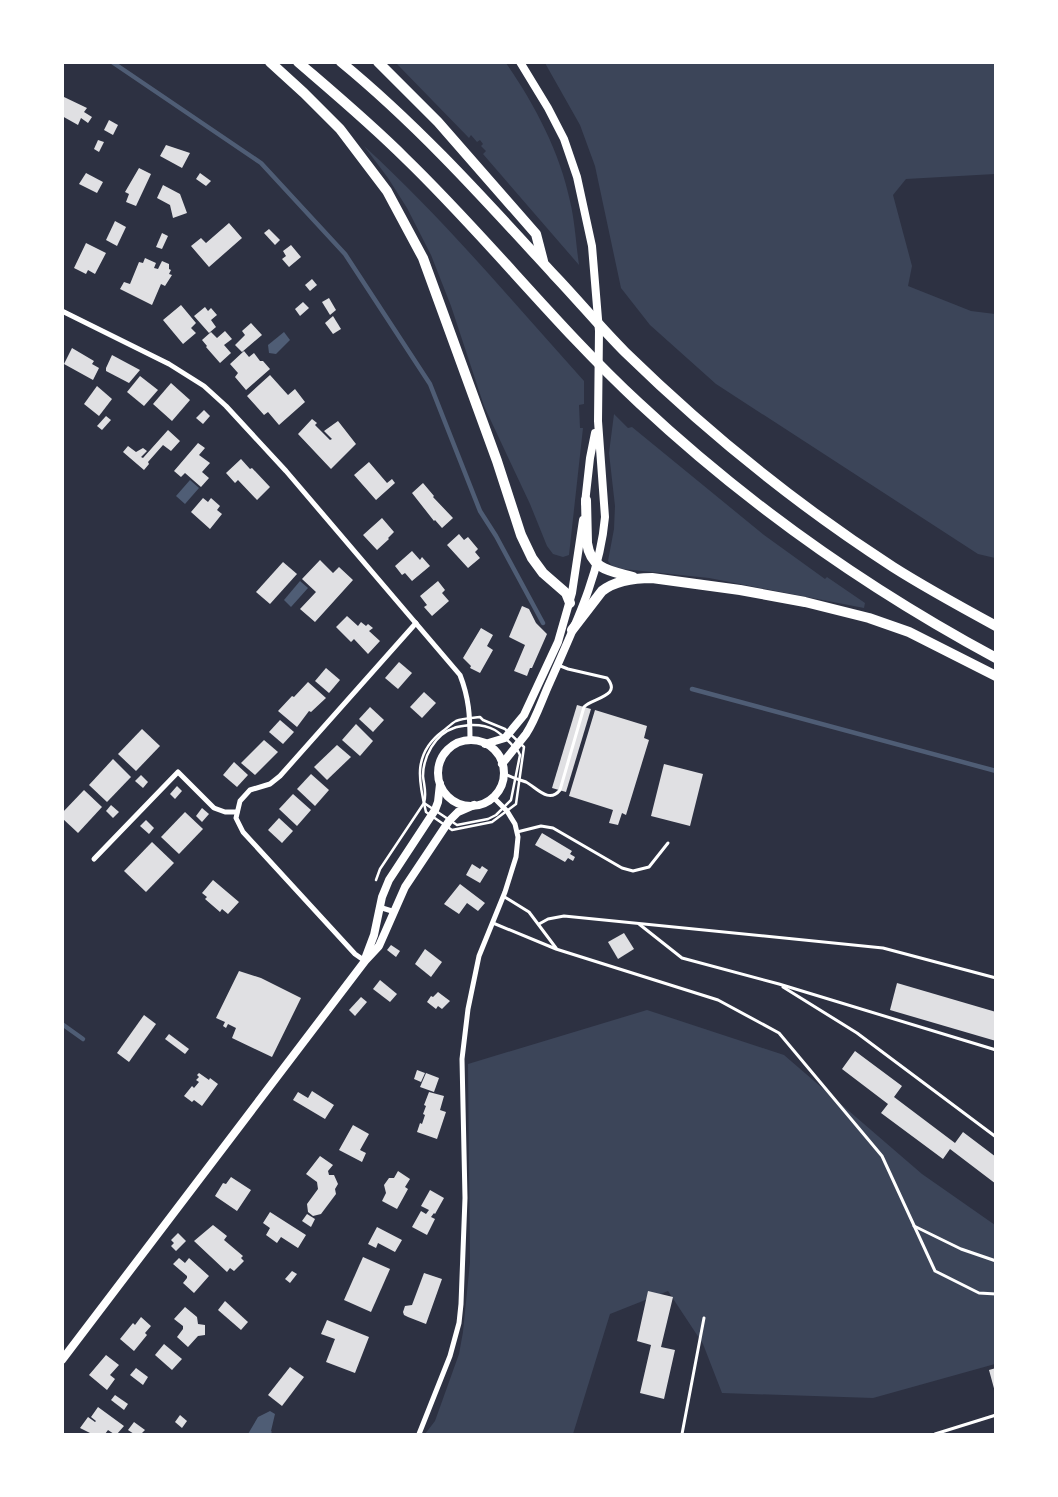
<svg xmlns="http://www.w3.org/2000/svg" width="1058" height="1497" font-family="'PT Sans Narrow',sans-serif">
<style>
.green{fill:#3c4559}
.water{fill:#4f5d75}
.lines{fill:none;stroke-linecap:round;stroke-linejoin:round}
.stream{stroke:#4f5d75;stroke-width:4.5}
.building{fill:#e0e0e3}
.path{stroke:#fff;stroke-width:2.5}
.service{stroke:#fff;stroke-width:3}
.minor{stroke:#fff;stroke-width:5}
.tertiary{stroke:#fff;stroke-width:8}
.trunk{stroke:#fff;stroke-width:10}
</style>
<rect width="100%" height="100%" fill="#2d3142"/>
<g class="green">
<path d="M396 63H506C534 103 560 152 570 201 575 222 576 244 579 265L483 154 486 151 481 146 483 144 480 140 477 142 471 135 469 138Z"/>
<path d="M545 63H995V174L906 179 893 195 912 266 908 286 971 311 995 314V558L978 554 716 384 650 325 621 288 595 166 580 125Z"/>
<path d="M364 146C443 218 512 301 584 381V404L579 405 580 428H583L569 555 563 557 553 554 547 546 530 504 484 406 451 306 431 255 407 208 388 178Z"/>
<path d="M614 414 628 428 632 427 764 535 825 579 827 577 865 603 864 608 709 578 623 569 612 566 608 561 614 529 615 506 609 453Z"/>
<path d="M647 1010 784 1055 922 1174 995 1225V1364L873 1398 722 1393 703 1344 668 1291 610 1314 573 1434H425L435 1421 459 1354 463 1332 470 1262 468 1064Z"/>
</g>
<g class="water">
<path d="M284 332 290 340 276 354 269 353 268 345Z"/>
<path d="M190 480 199 488 185 504 176 496Z"/>
<path d="M300 581 308 588 291 607 284 600Z"/>
<path d="M270 1411 275 1414 271 1431 272 1432 270 1434H248L258 1417Z"/>
</g>
<g class="lines">
<g class="stream">
<path d="M112 62 261 163 345 254 430 384 480 511 496 536 543 623"/>
<path d="M692 689 996 771"/>
<path d="M62 1024 83 1039"/>
</g>
</g>
<g class="building">
<path d="M64 97 87 108 84 112 92 117 88 123 81 118 78 125 62 116V100Z"/>
<path d="M109 120 118 125 113 135 104 130Z"/>
<path d="M98 140 104 142 99 152 94 149Z"/>
<path d="M166 145 190 153 182 168 160 156Z"/>
<path d="M139 168 151 174 136 206 126 202 129 194 125 192Z"/>
<path d="M86 173 103 182 97 193 79 184Z"/>
<path d="M200 173 211 181 206 186 196 179Z"/>
<path d="M163 185 180 194 187 213 173 218 170 205 157 198Z"/>
<path d="M115 221 126 227 117 246 106 240Z"/>
<path d="M229 223 242 238 209 267 191 246 201 238 206 243Z"/>
<path d="M269 229 280 240 275 245 264 233Z"/>
<path d="M162 233 168 236 162 249 156 247Z"/>
<path d="M86 243 106 253 95 274 88 270 86 274 74 268Z"/>
<path d="M291 245 301 257 289 267 282 259 286 256 283 251Z"/>
<path d="M145 258 156 263 154 268 158 269 162 261 169 264V269L171 270 169 274 172 275 165 286 161 284 152 305 120 289 124 282 130 284 139 262 143 263Z"/>
<path d="M312 279 317 285 310 291 305 285Z"/>
<path d="M329 298 336 310 330 315 322 302Z"/>
<path d="M303 302 309 308 300 316 295 309Z"/>
<path d="M181 305 196 323 191 328 196 333 183 344 163 320Z"/>
<path d="M205 307 208 311 211 308 217 315 211 320 216 327 209 333 194 316Z"/>
<path d="M333 316 341 329 333 334 325 323Z"/>
<path d="M251 323 262 335 242 352 235 345 245 335 242 331Z"/>
<path d="M225 331 232 339 224 345 231 353 220 363 206 347 207 346 202 340 211 332 217 338Z"/>
<path d="M72 348 94 361 92 364 99 368 93 380 64 364Z"/>
<path d="M244 351 249 357 254 353 260 361H263L270 369 246 390 235 377 238 373 230 364Z"/>
<path d="M112 355 140 370 129 383 106 371V368Z"/>
<path d="M270 375 288 395 295 389 305 402 279 425 268 412 264 415 247 396Z"/>
<path d="M140 376 158 390 144 406 127 392Z"/>
<path d="M171 383 190 400 172 421 153 404Z"/>
<path d="M97 386 112 399 99 416 84 404Z"/>
<path d="M204 410 210 416 203 424 196 418Z"/>
<path d="M106 416 111 420 102 430 97 426Z"/>
<path d="M312 419 317 423 315 425 330 440 332 439 324 431 338 421 356 444 331 469 298 434Z"/>
<path d="M168 430 180 441 171 451 163 445 148 462 149 464 144 470 123 452 128 446 136 452 143 448 147 451 141 457 143 458Z"/>
<path d="M198 443 205 448 199 455 210 463 202 472 209 478 201 487 185 473 181 477 174 471Z"/>
<path d="M241 459 250 469 252 468 270 487 257 500 238 480 235 483 226 473Z"/>
<path d="M369 462 387 483 392 479 395 483 376 500 354 475Z"/>
<path d="M423 483 434 496 433 497 453 518 442 528 435 520 434 521 412 493Z"/>
<path d="M203 498 208 502 211 498 220 506 217 510 222 514 210 529 191 512Z"/>
<path d="M382 518 394 532 388 538 389 539 377 550 363 535Z"/>
<path d="M459 534 464 540 468 537 478 549 475 552 480 558 468 568 447 545Z"/>
<path d="M412 551 420 560 422 557 430 566 412 581 405 573 402 575 395 566Z"/>
<path d="M320 560 333 573 339 567 353 580 315 622 300 609 316 592 302 579Z"/>
<path d="M283 562 297 574 270 604 256 592Z"/>
<path d="M438 581 445 590 442 593 449 601 432 616 424 607 427 605 420 596Z"/>
<path d="M522 606 529 609 536 623 547 634 532 668H530L527 676 514 671 525 645 509 637Z"/>
<path d="M347 616 358 626 361 622 366 626 368 624 373 628 369 631 380 641 368 654 354 639 351 642 336 627Z"/>
<path d="M481 628 493 635 487 646 493 650 480 673 470 668 471 666 463 658Z"/>
<path d="M399 662 412 673 398 689 385 678Z"/>
<path d="M326 668 340 680 329 693 315 681Z"/>
<path d="M308 682 326 698 311 712 309 711 297 727 278 711 292 696 294 697Z"/>
<path d="M424 692 436 703 422 718 410 707Z"/>
<path d="M577 705 591 709 566 792 552 788Z"/>
<path d="M370 707 384 720 373 732 359 719Z"/>
<path d="M595 710 647 726 644 738 649 740 626 815 622 813 618 825 609 823 613 810 569 796Z"/>
<path d="M280 720 294 732 283 744 269 732Z"/>
<path d="M356 724 373 741 360 756 342 740Z"/>
<path d="M142 729 160 746 136 771 118 754Z"/>
<path d="M264 740 278 752 255 775 241 763Z"/>
<path d="M337 745 351 757 327 780 314 767Z"/>
<path d="M113 759 131 777 107 802 89 785Z"/>
<path d="M234 762 248 775 237 787 223 775Z"/>
<path d="M664 764 703 774 690 826 651 816Z"/>
<path d="M311 774 329 790 315 806 297 789Z"/>
<path d="M141 775 148 782 143 788 135 781Z"/>
<path d="M177 786 182 791 175 799 170 794Z"/>
<path d="M84 790 102 807 78 833 62 818V813Z"/>
<path d="M293 794 311 810 297 826 279 809Z"/>
<path d="M111 805 119 812 113 818 106 811Z"/>
<path d="M202 808 209 814 202 822 196 816Z"/>
<path d="M185 812 203 829 179 854 161 837Z"/>
<path d="M279 818 293 831 282 843 268 830Z"/>
<path d="M146 820 154 828 149 834 140 826Z"/>
<path d="M542 833 572 851 570 854 575 857 573 861 568 858 565 862 535 845Z"/>
<path d="M152 842 174 863 146 892 124 871Z"/>
<path d="M472 864 480 869 482 866 488 870 480 883 466 875Z"/>
<path d="M213 880 239 902 228 914 222 909 220 912 205 899 207 897 202 893Z"/>
<path d="M460 884 485 903 478 911 467 903 459 914 444 904Z"/>
<path d="M624 933 634 949 618 959 608 942Z"/>
<path d="M391 945 400 951 396 957 387 950Z"/>
<path d="M425 949 442 962 431 977 415 964Z"/>
<path d="M239 971 261 978 301 998 272 1057 232 1038 236 1028 228 1024 226 1028 223 1026 225 1022 216 1018Z"/>
<path d="M380 980 397 994 390 1002 373 989Z"/>
<path d="M897 983 996 1012V1041L890 1010Z"/>
<path d="M438 992 450 1001 442 1009 438 1006 436 1009 427 1002 431 996 433 997Z"/>
<path d="M361 997 367 1002 355 1016 349 1010Z"/>
<path d="M144 1015 156 1024 129 1062 117 1053Z"/>
<path d="M169 1034 189 1049 185 1054 165 1039Z"/>
<path d="M855 1051 902 1086 894 1097 955 1143 963 1132 996 1157V1184L950 1149 943 1159 881 1113 888 1104 842 1069Z"/>
<path d="M417 1070 425 1073 421 1082 414 1079Z"/>
<path d="M199 1073 209 1080 210 1078 218 1084 202 1106 194 1100 192 1102 184 1096 192 1086 194 1088 199 1082 196 1080 199 1077 197 1075Z"/>
<path d="M426 1073 439 1078 434 1092 420 1087Z"/>
<path d="M312 1091 334 1105 325 1119 293 1100 298 1092 308 1098Z"/>
<path d="M429 1092 444 1096 440 1110 446 1112 437 1139 417 1132 420 1123 422 1124 425 1115 423 1114 426 1106 424 1105Z"/>
<path d="M353 1125 369 1134 360 1150 366 1153 362 1162 339 1150Z"/>
<path d="M320 1156 333 1165 328 1171 329 1175H334L338 1184 335 1189 336 1194 321 1214 313 1216 308 1212 307 1204 318 1189 317 1182 306 1174Z"/>
<path d="M398 1171 410 1179 405 1187 408 1189 397 1209 382 1201 386 1193 384 1185 389 1178H394Z"/>
<path d="M231 1177 251 1190 237 1211 215 1196 223 1183 226 1184Z"/>
<path d="M430 1190 444 1198 435 1214 434 1213 431 1217 435 1219 427 1235 412 1227 421 1211 426 1214 429 1210 421 1206Z"/>
<path d="M270 1212 306 1235 298 1248 281 1237 277 1243 266 1235 270 1228 263 1223Z"/>
<path d="M307 1214 315 1219 311 1227 302 1221Z"/>
<path d="M213 1225 227 1236 224 1240 243 1256 241 1258 244 1261 234 1271 230 1268 227 1272 194 1241Z"/>
<path d="M377 1227 402 1240 395 1252 378 1243 376 1248 368 1244Z"/>
<path d="M178 1233 186 1241 176 1251 171 1246 174 1243 171 1240Z"/>
<path d="M363 1257 390 1269 371 1312 344 1300Z"/>
<path d="M179 1258 185 1263 189 1258 209 1276 194 1293 183 1283 187 1278V1276L173 1264Z"/>
<path d="M292 1271 297 1274 290 1283 285 1279Z"/>
<path d="M424 1273 442 1279 426 1324 408 1317 404 1315 403 1312 405 1306 412 1305Z"/>
<path d="M648 1291 673 1297 661 1347 675 1350 664 1399 640 1393 651 1345 637 1341Z"/>
<path d="M225 1301 248 1322 241 1330 218 1310Z"/>
<path d="M185 1307 197 1317 198 1324 205 1325V1335L198 1336 188 1347 177 1337 183 1329V1326L174 1319Z"/>
<path d="M141 1317 151 1326 145 1333 147 1335 134 1351 120 1339 133 1323 135 1325Z"/>
<path d="M327 1320 369 1337 355 1373 326 1362 335 1339 321 1334Z"/>
<path d="M164 1344 182 1359 172 1370 155 1355Z"/>
<path d="M106 1355 119 1365 110 1375 115 1379 107 1390 89 1375Z"/>
<path d="M290 1367 304 1377 282 1406 268 1395Z"/>
<path d="M136 1368 148 1377 143 1385 130 1375Z"/>
<path d="M996 1368V1391L995 1392 989 1370Z"/>
<path d="M115 1395 128 1404 124 1410 111 1400Z"/>
<path d="M98 1407 124 1426 117 1434H114L108 1430 105 1434H92L80 1428 88 1417 95 1422 96 1421 91 1417Z"/>
<path d="M180 1415 187 1421 182 1428 175 1422Z"/>
<path d="M134 1422 145 1430 141 1434H134L128 1430Z"/>
</g>
<g class="lines">
<g class="path">
<path d="M480 717 483 720 505 729 524 747 516 804 492 822 452 830 426 812C418 780 413 753 443 731 447 728 452 723 456 721 463 718 473 718 480 717Z"/>
<path d="M470 725C495 724 502 735 518 751L520 755 511 800 496 815 488 819 457 825 424 803C427 793 424 786 423 776 423 757 435 734 454 728 459 726 465 726 470 725Z"/>
<path d="M376 880 380 869 424 803"/>
</g>
<g class="service">
<path d="M504 773C511 778 518 779 526 782 537 788 549 804 560 790L584 707C591 698 623 697 607 678L568 669 558 665"/>
<path d="M517 832 541 826 553 828 622 868 633 871 649 867 668 843"/>
<path d="M503 896 529 912 556 948"/>
<path d="M493 923 556 949 718 1000 779 1033 882 1156 935 1271 979 1293 996 1294"/>
<path d="M539 924 548 919 564 916 883 948 996 978"/>
<path d="M639 924 682 958 779 984 996 1050"/>
<path d="M783 987 857 1033 996 1137"/>
<path d="M914 1226 961 1249 996 1261"/>
<path d="M682 1434 704 1318"/>
<path d="M935 1434 996 1415"/>
</g>
<g class="minor">
<path d="M62 311 169 364 204 386 226 406 286 471 460 675C469 698 470 716 470 740"/>
<path d="M94 859 178 772 214 808 225 812H237"/>
<path d="M379 907 395 912"/>
<path d="M365 961 355 954 243 832 236 818 240 801 250 790 270 784 280 776 416 623"/>
<path d="M419 1434 450 1356 459 1323 461 1304 465 1198 462 1059 468 1009 479 956 505 892 516 857 518 837 515 824 507 811 493 797"/>
</g>
<g class="tertiary">
<path d="M585 503 590 458 595 433"/>
<circle cx="471" cy="773" r="33"/>
<path d="M485 744 505 738 524 715 558 642 572 593 583 520"/>
<path d="M502 764C510 754 518 744 526 734 536 719 542 699 550 682 573 629 600 576 605 517L598 421 599 331 592 246 577 177 564 139 548 108 520 62"/>
<path d="M365 959 374 935 382 897 389 880 435 810 438 802 440 784"/>
<path d="M62 1360 365 961 379 946 405 887 449 821 458 812 474 805"/>
</g>
<g class="trunk">
<path d="M270 62 304 93 340 129 387 191 423 258 497 461 521 535 532 558 543 573 566 593 570 603"/>
<path d="M298 62C334 93 371 124 405 158 486 236 556 326 639 403 746 503 866 588 996 658"/>
<path d="M341 62C419 126 486 201 554 275 578 300 600 327 625 352 707 432 797 505 893 567 926 588 961 607 996 626"/>
<path d="M378 62 438 122 536 234 543 261"/>
<path d="M586 500 587 543C591 570 611 571 633 577"/>
<path d="M572 630 602 591C616 580 634 578 652 578L740 590 805 602 869 618 909 632 996 676"/>
</g>
</g>
<rect width="1058" height="1497" fill="none" stroke="#ffffff" stroke-width="128"/>
</svg>
